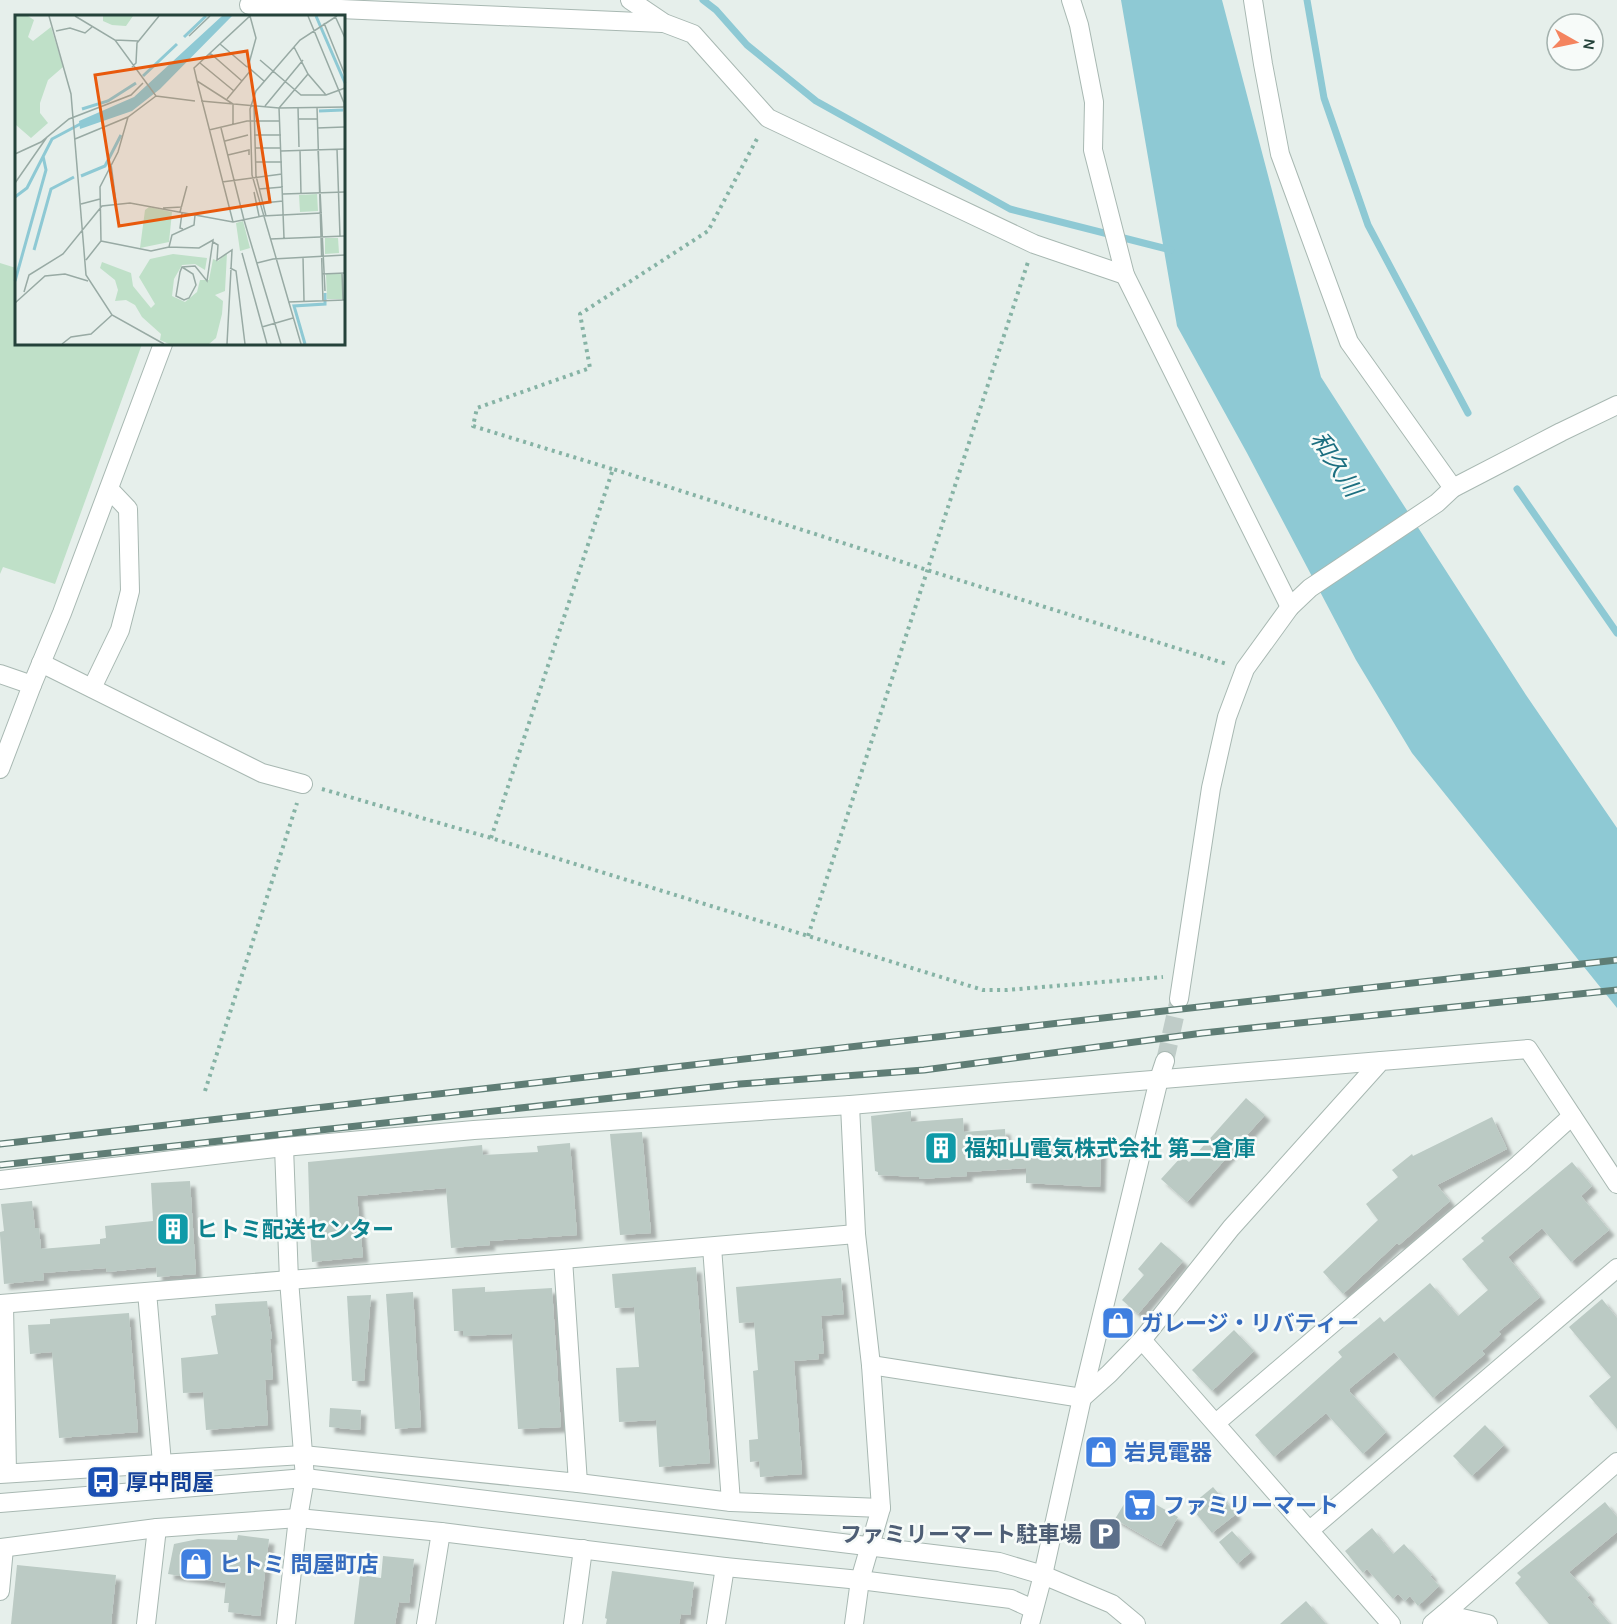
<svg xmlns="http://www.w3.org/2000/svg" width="1617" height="1624" font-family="Karla,'Noto Sans JP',sans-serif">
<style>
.green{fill:#bfe0c8}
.water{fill:#8ec9d4}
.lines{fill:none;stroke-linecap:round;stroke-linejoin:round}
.stream{stroke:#8ec9d4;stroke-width:7}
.building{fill:#bbcac4;filter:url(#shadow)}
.minor-tunnel{stroke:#bfccc8;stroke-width:18;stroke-dasharray:18 9;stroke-linecap:butt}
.minor-casing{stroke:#a8b8b2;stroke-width:20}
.path{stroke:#86b3a5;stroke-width:4;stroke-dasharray:3 4.5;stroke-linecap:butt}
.minor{stroke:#fff;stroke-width:18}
.rail-casing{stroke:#5f7d75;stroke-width:7}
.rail{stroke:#f7fbf9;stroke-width:4.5;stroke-dasharray:14;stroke-linecap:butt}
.labels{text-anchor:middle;stroke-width:5;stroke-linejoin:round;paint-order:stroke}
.culture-label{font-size:22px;font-weight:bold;fill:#0d838f;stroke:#f7fbf9;text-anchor:start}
.shop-label{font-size:22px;font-weight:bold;fill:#366cbe;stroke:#f7fbf9;text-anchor:start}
.transit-label{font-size:22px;font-weight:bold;fill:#164399;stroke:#f7fbf9;text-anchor:start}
.service-label{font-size:22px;font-weight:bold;fill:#4e5e75;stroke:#f7fbf9;text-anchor:end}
.water-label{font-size:24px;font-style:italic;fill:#1c6f80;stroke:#f7fbf9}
.inset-river{fill:none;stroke:#8ec9d4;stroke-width:3}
.inset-road{fill:none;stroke:#98aaa4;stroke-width:1.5}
.view{fill:#e8590c;fill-opacity:0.15;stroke:#e8590c;stroke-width:3}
.inset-edge{fill:none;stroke:#24423a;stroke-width:3}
</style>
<defs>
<filter id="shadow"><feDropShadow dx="5.5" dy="5.5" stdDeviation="1.5" flood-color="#0004"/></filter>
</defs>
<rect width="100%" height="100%" fill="#e6efeb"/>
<path class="green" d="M0 263 16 268V344H142L55 584 3 567 0 574Z"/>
<path class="water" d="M1121 0H1222L1321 377 1526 695 1617 828V1008L1412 753 1356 660 1247 453 1177 326Z"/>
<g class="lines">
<g class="stream">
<path d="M703 0 716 10 747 45 816 101 1010 209 1171 250"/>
<path d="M1307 0 1324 98 1368 225 1468 413"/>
<path d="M1517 489 1617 633"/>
</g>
</g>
<g class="building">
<path d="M1246 1098 1265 1115 1187 1202 1161 1179 1182 1156 1189 1162Z"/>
<path d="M911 1111V1122L963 1118 964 1132 1005 1129 1006 1147 1101 1151 1100 1187 1026 1183V1168L967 1172V1176L919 1179V1177L878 1175V1172L875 1171 871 1116Z"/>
<path d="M1492 1117 1507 1149 1437 1185 1450 1201 1399 1245 1397 1243 1343 1294 1323 1272 1378 1220 1366 1204 1398 1177 1392 1170 1412 1154 1413 1156Z"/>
<path d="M642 1132 651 1233 620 1235 610 1134Z"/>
<path d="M570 1143 577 1235 489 1241 490 1245 451 1248 446 1188 357 1196 363 1257 312 1262 310 1230 308 1162 482 1145 483 1155 538 1152 537 1146Z"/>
<path d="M1572 1162 1592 1186 1581 1196 1609 1230 1571 1262 1542 1228 1508 1257 1540 1297 1498 1332 1501 1334 1482 1351 1485 1354 1433 1398 1394 1352 1349 1389 1350 1392 1386 1432 1363 1454 1326 1413 1274 1457 1255 1435 1342 1357 1338 1352 1380 1317 1384 1322 1430 1283 1458 1316 1488 1290 1462 1259 1484 1241 1481 1238Z"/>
<path d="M190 1181 196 1274 157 1277 156 1267 107 1272 106 1268 43 1273 44 1280 4 1284 0 1235V1232L4 1231 1 1204 32 1201 35 1228H39L41 1249 100 1244V1239L106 1238 105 1226 153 1221 151 1183Z"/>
<path d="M1161 1242 1183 1261 1138 1314 1122 1300 1144 1275 1138 1269Z"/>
<path d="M696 1267 710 1463 659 1467 656 1420 619 1422 616 1368 639 1367 634 1307 615 1308 612 1274Z"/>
<path d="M841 1278 844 1314 821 1316 824 1353 818 1354 819 1359 794 1361 802 1474 760 1477 759 1461 750 1462 749 1440 758 1439 753 1371 758 1370 754 1322 739 1323 736 1287Z"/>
<path d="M485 1287V1292L552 1288 561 1427 518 1429 512 1334 463 1336V1331H454L452 1289Z"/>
<path d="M413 1292 421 1427 395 1429 386 1294Z"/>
<path d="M371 1295 364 1381H352L347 1296Z"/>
<path d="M1602 1299 1617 1318V1429L1589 1396 1611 1377 1569 1327Z"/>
<path d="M267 1301 272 1339H270L273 1379 265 1380 268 1425 206 1430 203 1392 183 1393 181 1358 218 1354 211 1316 216 1315 215 1304Z"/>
<path d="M129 1313 138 1432 59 1438 52 1352 30 1354 28 1325 50 1324V1319Z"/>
<path d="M1234 1330 1254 1351 1212 1391 1192 1370Z"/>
<path d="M330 1408 361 1410 360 1430 329 1427Z"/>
<path d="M1485 1425 1504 1445 1472 1476 1453 1456Z"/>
<path d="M1213 1487 1236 1514 1212 1533 1190 1506Z"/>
<path d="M1132 1491 1178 1517 1161 1546 1115 1519Z"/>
<path d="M1605 1502 1617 1517V1532L1569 1572 1590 1595 1587 1597 1610 1624H1549L1515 1583 1521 1577 1517 1573Z"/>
<path d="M1372 1528 1393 1554 1404 1544 1432 1575 1430 1576 1439 1586 1418 1606 1410 1596 1405 1601 1398 1594 1393 1599 1367 1569 1363 1573 1345 1551Z"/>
<path d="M1232 1531 1251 1552 1237 1564 1219 1542Z"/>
<path d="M238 1535 269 1539 260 1616 228 1612 229 1603H224L226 1583 168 1574 174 1544 198 1539 237 1540Z"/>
<path d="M383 1556 414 1559 409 1603 399 1602 395 1624H354L360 1575 381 1578Z"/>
<path d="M17 1565 116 1575 111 1624H11Z"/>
<path d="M612 1571 694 1582 690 1615 681 1614 679 1624H606L607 1619 605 1618Z"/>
<path d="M1306 1601 1326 1624H1280Z"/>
</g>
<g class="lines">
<path class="minor-tunnel" d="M1165 1061 1179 999"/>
<defs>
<g id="minor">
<path d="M630 0 664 23 693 34 768 118 1034 244 1125 275"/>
<path d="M1071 0 1079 25 1094 102 1093 150 1125 275 1290 607"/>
<path d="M1253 0 1263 64 1280 154 1349 342 1453 488"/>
<path d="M249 5 662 23"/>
<path d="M41 663 262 773 303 784"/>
<path d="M0 674 32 685"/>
<path d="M92 688 120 630 130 591 128 509 109 489"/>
<path d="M0 769 32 685 62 613 163 344"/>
<path d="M1179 999 1211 788 1227 717 1245 669 1290 607 1310 588 1437 503 1453 488 1561 432 1617 405"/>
<path d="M850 1105 856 1234 871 1365 881 1508 860 1580 854 1624"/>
<path d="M284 1147 289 1280 305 1478 298 1518 286 1624"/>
<path d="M0 1180 284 1147 474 1130 850 1105 1381 1061"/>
<path d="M712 1247 731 1502"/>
<path d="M147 1292 162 1463"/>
<path d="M0 1304 289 1280 563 1259 856 1234"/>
<path d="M4 1304 7 1473"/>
<path d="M1142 1340 1391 1624"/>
<path d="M871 1365 1082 1398 1109 1374 1142 1340 1231 1228 1381 1061 1528 1049 1617 1184"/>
<path d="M1216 1423 1519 1164 1572 1116"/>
<path d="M0 1474 303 1455 578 1483 563 1259"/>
<path d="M578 1483 731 1502 881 1508"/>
<path d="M0 1503 305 1478 999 1562 1043 1575 1112 1604 1136 1624"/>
<path d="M1310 1530 1617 1268"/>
<path d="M0 1548 157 1528 298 1518 441 1532 725 1567 860 1580 1011 1599 1033 1609"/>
<path d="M0 1591 4 1548"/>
<path d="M1444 1614 1617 1462"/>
<path d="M146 1624 157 1528"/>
<path d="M426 1624 441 1532"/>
<path d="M573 1624 583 1549"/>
<path d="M716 1624 725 1567"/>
<path d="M1030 1624 1043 1575 1082 1398 1159 1079 1165 1061"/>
<path d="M1432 1624 1444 1614 1488 1624"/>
</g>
</defs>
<use href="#minor" class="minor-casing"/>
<g class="path">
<path d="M612 469 473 426 477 408 590 368 580 314 708 231 759 135"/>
<path d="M322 789 491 838 983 990H1007L1163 977"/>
<path d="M491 838 613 469 927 570 1227 664"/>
<path d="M808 936 1028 262"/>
<path d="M205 1091 297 803"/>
</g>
<use href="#minor" class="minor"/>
<defs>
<g id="rail">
<path d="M0 1144 1199 1007 1617 960"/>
<path d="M0 1165 740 1084 924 1070 1203 1033 1617 990"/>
</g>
</defs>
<use href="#rail" class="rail-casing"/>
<use href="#rail" class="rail"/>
</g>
<defs>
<symbol id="building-square" viewBox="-11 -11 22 22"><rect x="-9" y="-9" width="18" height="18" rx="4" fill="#0f9aa8" stroke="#f7fbf9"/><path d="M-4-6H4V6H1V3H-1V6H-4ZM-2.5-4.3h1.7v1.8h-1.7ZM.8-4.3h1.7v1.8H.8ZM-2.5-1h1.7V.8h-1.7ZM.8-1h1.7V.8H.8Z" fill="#fff"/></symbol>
<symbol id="shop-square" viewBox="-11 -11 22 22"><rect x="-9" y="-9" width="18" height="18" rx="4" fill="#3f7fe0" stroke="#f7fbf9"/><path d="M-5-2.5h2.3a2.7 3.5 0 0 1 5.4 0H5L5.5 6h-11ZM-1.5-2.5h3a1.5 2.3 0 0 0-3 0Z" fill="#fff"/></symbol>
<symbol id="bus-square" viewBox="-11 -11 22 22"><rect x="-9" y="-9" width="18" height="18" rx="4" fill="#1a4fb4" stroke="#f7fbf9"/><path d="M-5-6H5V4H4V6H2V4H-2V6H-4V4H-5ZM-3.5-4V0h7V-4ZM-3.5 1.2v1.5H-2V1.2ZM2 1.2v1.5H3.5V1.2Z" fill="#fff"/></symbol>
<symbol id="supermarket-square" viewBox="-11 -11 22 22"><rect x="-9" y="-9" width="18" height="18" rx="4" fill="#3f7fe0" stroke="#f7fbf9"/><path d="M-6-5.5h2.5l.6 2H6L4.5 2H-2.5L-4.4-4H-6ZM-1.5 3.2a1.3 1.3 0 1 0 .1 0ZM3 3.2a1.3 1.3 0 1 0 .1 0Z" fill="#fff"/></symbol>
<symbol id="parking-square" viewBox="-11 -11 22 22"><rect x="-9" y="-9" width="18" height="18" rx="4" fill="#5c6f8a" stroke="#f7fbf9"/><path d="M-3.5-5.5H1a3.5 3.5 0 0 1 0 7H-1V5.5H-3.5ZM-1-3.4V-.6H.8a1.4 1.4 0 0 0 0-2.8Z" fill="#fff"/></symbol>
</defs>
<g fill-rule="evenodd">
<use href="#building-square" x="922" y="1129" width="38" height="38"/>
<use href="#building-square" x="154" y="1210" width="38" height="38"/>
<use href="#shop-square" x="1099" y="1304" width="38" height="38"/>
<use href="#shop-square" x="1082" y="1433" width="38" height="38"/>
<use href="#bus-square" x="84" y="1463" width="38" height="38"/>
<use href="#supermarket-square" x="1121" y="1486" width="38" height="38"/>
<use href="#parking-square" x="1086" y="1515" width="38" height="38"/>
<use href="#shop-square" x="177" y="1545" width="38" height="38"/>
</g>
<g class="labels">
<g class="culture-label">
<text x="964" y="1156">福知山電気株式会社 第二倉庫</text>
<text x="196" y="1237">ヒトミ配送センター</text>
</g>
<g class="shop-label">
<text x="1141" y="1331">ガレージ・リバティー</text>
<text x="1124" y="1460">岩見電器</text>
<text x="1163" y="1513">ファミリーマート</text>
<text x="219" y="1572">ヒトミ 問屋町店</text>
</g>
<g class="transit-label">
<text x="126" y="1490">厚中問屋</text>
</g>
<g class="service-label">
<text x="1082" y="1542">ファミリーマート駐車場</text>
</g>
<g class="water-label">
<text transform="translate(1336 464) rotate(57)" y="8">和久川</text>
</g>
</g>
<g transform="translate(15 15)">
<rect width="330" height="330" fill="#e6efeb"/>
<path d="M0 1H13L19 5 13 22 18 26 36 12 48 52 33 65 25 88V98L33 108 16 123 1 110ZM88 1H118L111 11 97 10 88 6ZM302 179 303 196 285 197 284 180ZM134 192 157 197 154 227 125 233 130 195ZM228 206 235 233 225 236 221 208ZM310 223H323L324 238 310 239ZM212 238 210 276 200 280 208 286 207 299 201 323 194 329H154L145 325 146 319 127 302 120 290 111 285 100 286 103 275 100 265 85 253 87 247 116 258 118 271 136 293 140 289 124 262 135 244 158 239 192 243 190 255 180 249 167 250 159 264 157 281 170 287 182 277 185 265H194L198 244 203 246ZM311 259H327L328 284H312Z" fill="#bfe0c8"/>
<path d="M207 1H217L145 74 117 96 65 114 64 106 119 82Z" fill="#8ec9d4"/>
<path class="inset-river" d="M301 1 330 68M169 22 191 1M128 61 162 29M67 94 93 86 121 68M304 96 328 95M66 161 90 151 106 120M0 182 12 173 37 124 69 107M19 235 36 174 59 162M0 266 31 155 28 141M290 329 279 291 310 289V278"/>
<path class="inset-road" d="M34 1 56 79 71 260 97 300 149 329M60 1 100 25 141 81 180 86M293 1 329 88 330 116M320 1 330 23M309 8 330 60M41 16 55 13 70 18 77 12M174 21 195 1M100 25 123 26M205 29 232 52M279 32 293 59 311 80M195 38 227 66M245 45 286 80H311L330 73M185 48 219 76M117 52 121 48 122 28 144 1M182 66 218 207M212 84 236 55M186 86 264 93 330 92M239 90 241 161 251 201M250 91 288 45M283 92 284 132M302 92 308 286M283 104H302M218 109V89L182 66 179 53 235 1 241 23 233 52 249 66M206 113 229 205 266 329M302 113 329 112M194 115 232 106H265M239 120H266M60 124 113 102 141 81M210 126 233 120M240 133H266M322 134 325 221M285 135 286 179M303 135 310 276M266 136 330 134M0 139 26 127 54 104 116 80 128 68M213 140 234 135V140M240 147H267M96 149 101 187M207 167 267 159M0 168 32 122M244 174 268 172M239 177 244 201M268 179 330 177M248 188 268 186M66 189 85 184M148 193 167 192M165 197 172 171M167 198 165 213 168 214M269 223 264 93 293 59M255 224 330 221M86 226 136 236 154 232 184 233 198 225 192 266 180 251 167 252 165 257 161 281 169 285 174 283 181 270 178 259 167 252M198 227 203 230 202 245 217 235 212 329M154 232 157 220 179 210 180 200M227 238 252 329M288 242 289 286M71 245 86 226 85 172 103 137 113 102M242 248 258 244 330 240M215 253 221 256 230 329M327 258 328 285M307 259 330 258M9 277 14 260 48 239 87 191 115 188 218 207 247 201 307 198M273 287 330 285M0 288 30 261 50 259 73 266M247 312 278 303M47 329 56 322 76 319 97 300M286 329 237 160 235 94 241 76 285 25 322 1"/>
<path class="view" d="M232 36 255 187 104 211 80 60Z"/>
<rect width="330" height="330" class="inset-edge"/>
</g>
<g transform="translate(1575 42) rotate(99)"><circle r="28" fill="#f7fbf9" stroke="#a3b1ad" stroke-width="1.5"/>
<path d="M0-4.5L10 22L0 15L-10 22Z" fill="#f4845f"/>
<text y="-9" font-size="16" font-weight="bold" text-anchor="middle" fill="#24423a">N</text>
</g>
</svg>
